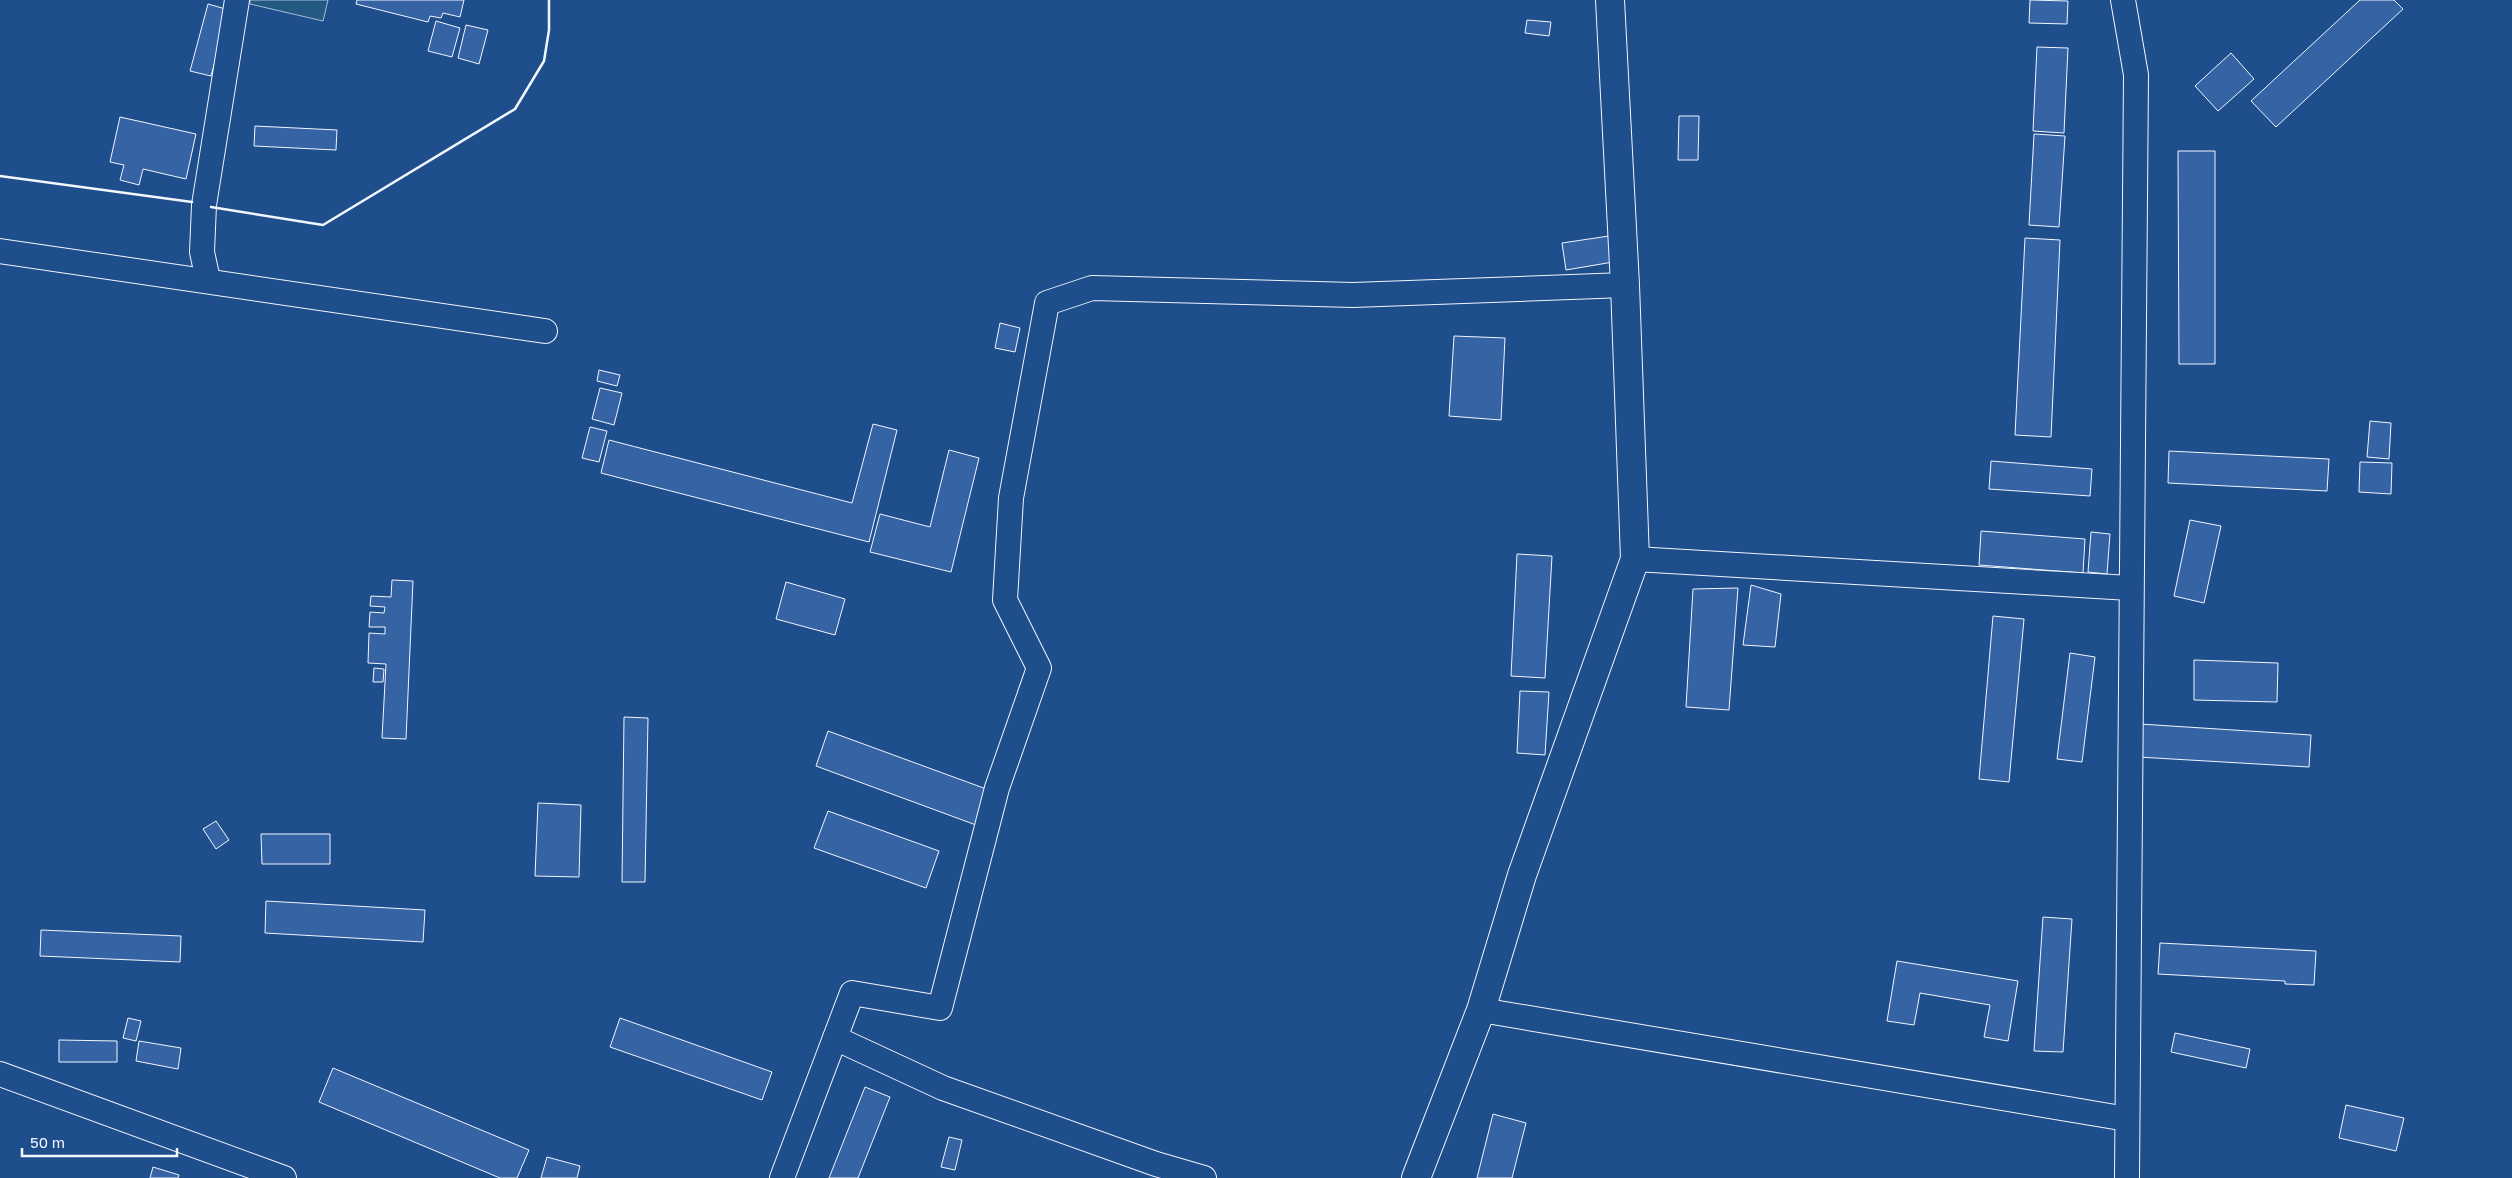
<svg xmlns="http://www.w3.org/2000/svg" width="2512" height="1178" font-family="'Golos Text',sans-serif">
<style>
.green{fill:#245a82;stroke:#a8bbd7}
.building{fill:#3563a3;stroke:#f2f6ff}
.lines{fill:none;stroke-linecap:round;stroke-linejoin:round}
.minor-casing{stroke:#f2f6ff;stroke-width:26}
.major-casing{stroke:#f2f6ff;stroke-width:30}
.minor{stroke:#1f4e8c;stroke-width:24}
.major{stroke:#1f4e8c;stroke-width:28}
.wall{stroke:#f2f6ff;stroke-width:2.5}
</style>
<rect width="100%" height="100%" fill="#1f4e8c"/>
<path class="green" d="M250 0H328L323 21 250 4Z"/>
<g class="building">
<path d="M357 0H464L460 17 443 13 441 18 430 16 428 22 356 4Z"/>
<path d="M2030 0 2068 1 2067 24 2029 23Z"/>
<path d="M2360 0H2394L2403 9 2276 127 2251 101Z"/>
<path d="M208 4 229 10 211 76 190 71Z"/>
<path d="M1527 20 1551 22 1549 36 1525 33Z"/>
<path d="M436 21 460 28 452 57 428 51Z"/>
<path d="M466 25 488 30 479 64 458 58Z"/>
<path d="M2037 47 2068 48 2064 133 2033 131Z"/>
<path d="M2231 53 2254 79 2218 111 2195 86Z"/>
<path d="M1679 116H1699L1698 160H1678Z"/>
<path d="M120 117 196 134 186 179 143 169 139 185 120 180 124 165 110 162Z"/>
<path d="M255 126 337 130 336 150 254 146Z"/>
<path d="M2034 134 2065 136 2059 227 2029 225Z"/>
<path d="M2178 151H2215V364H2179Z"/>
<path d="M1609 236 1613 262 1566 270 1562 243Z"/>
<path d="M2025 238 2060 240 2051 437 2015 435Z"/>
<path d="M1000 323 1020 328 1015 352 995 348Z"/>
<path d="M1454 336 1505 338 1501 420 1449 416Z"/>
<path d="M599 370 620 375 617 386 597 381Z"/>
<path d="M600 388 622 393 614 425 592 419Z"/>
<path d="M2370 421 2391 423 2389 459 2367 457Z"/>
<path d="M873 424 897 430 869 542 601 473 609 440 852 503Z"/>
<path d="M590 427 607 431 599 462 582 458Z"/>
<path d="M949 450 979 458 951 572 870 552 880 514 930 527Z"/>
<path d="M2169 451 2329 459 2327 491 2168 483Z"/>
<path d="M1991 461 2092 469 2090 496 1989 489Z"/>
<path d="M2360 462 2392 463 2391 494 2359 492Z"/>
<path d="M2190 520 2221 526 2204 603 2174 596Z"/>
<path d="M1981 531 2085 539 2083 573 1979 565Z"/>
<path d="M2091 532 2110 534 2107 574 2088 572Z"/>
<path d="M1517 554 1552 556 1545 678 1511 676Z"/>
<path d="M392 580 413 581 406 739 382 738 386 664 368 663 369 633 385 634V627H369L370 612 384 613 385 607 370 606 371 596 391 597Z"/>
<path d="M786 582 845 599 835 635 776 619Z"/>
<path d="M1751 585 1781 594 1775 647 1743 645Z"/>
<path d="M1738 588 1729 710 1686 707 1693 589Z"/>
<path d="M1993 616 2024 619 2009 782 1979 779Z"/>
<path d="M2070 653 2095 657 2082 762 2057 759Z"/>
<path d="M2194 660 2278 663 2277 702 2194 700Z"/>
<path d="M374 668 384 669 383 682H373Z"/>
<path d="M1520 691 1549 692 1545 755 1517 753Z"/>
<path d="M624 717 648 718 645 882H622Z"/>
<path d="M2140 724 2311 735 2309 767 2138 757Z"/>
<path d="M828 731 989 790 976 825 816 766Z"/>
<path d="M538 803 581 805 579 877 535 876Z"/>
<path d="M828 811 939 851 926 888 814 848Z"/>
<path d="M216 821 229 840 216 849 203 829Z"/>
<path d="M261 834H330V864H262Z"/>
<path d="M266 901 425 910 423 942 265 933Z"/>
<path d="M2043 917 2072 919 2063 1052 2034 1051Z"/>
<path d="M41 930 181 936 180 962 40 956Z"/>
<path d="M2160 943 2316 951 2314 985 2285 984V981L2158 974Z"/>
<path d="M1897 961 2018 981 2008 1041 1984 1037 1990 1005 1920 993 1914 1025 1887 1021Z"/>
<path d="M128 1018 141 1021 136 1041 123 1038Z"/>
<path d="M620 1018 772 1072 762 1100 610 1047Z"/>
<path d="M2175 1033 2250 1049 2246 1068 2171 1052Z"/>
<path d="M59 1040 117 1041V1062H59Z"/>
<path d="M139 1041 181 1048 178 1069 136 1061Z"/>
<path d="M333 1068 529 1150 517 1178H500L319 1102Z"/>
<path d="M865 1087 890 1097 858 1178H829Z"/>
<path d="M2346 1105 2404 1118 2396 1151 2339 1138Z"/>
<path d="M1493 1114 1526 1123 1512 1178H1477Z"/>
<path d="M949 1137 962 1140 955 1170 941 1167Z"/>
<path d="M547 1157 580 1166 577 1178H541Z"/>
<path d="M153 1167 179 1175 178 1178H150Z"/>
</g>
<g class="lines">
<defs>
<g id="minor">
<path d="M2123 0 2136 75 2127 1178"/>
<path d="M0 251 545 331"/>
<path d="M208 280 202 252 204 205 237 0"/>
<path d="M1635 559 2130 588"/>
<path d="M1481 1010 2127 1119"/>
<path d="M835 1038 943 1088 1156 1164 1204 1178"/>
<path d="M0 1074 284 1178"/>
<path d="M782 1178 852 993 940 1008 997 788 1039 668 1005 600 1011 498 1047 303 1092 288 1353 295 1625 285"/>
</g>
<path id="major" d="M1416 1178 1481 1010 1522 875 1635 559 1625 285 1610 0"/>
</defs>
<use href="#minor" class="minor-casing"/>
<use href="#major" class="major-casing"/>
<use href="#minor" class="minor"/>
<use href="#major" class="major"/>
<g class="wall">
<path d="M0 176 192 202"/>
<path d="M211 207 323 225 515 109 544 61 549 30V0"/>
</g>
</g>
<path d="M22 1148v8h155v-8" fill="none" stroke="#f2f6ff" stroke-width="2.5"/>
<text x="30" y="1148" font-size="15" fill="#f2f6ff" stroke="#1f4e8c" stroke-width="4" paint-order="stroke">50 m</text>
</svg>
